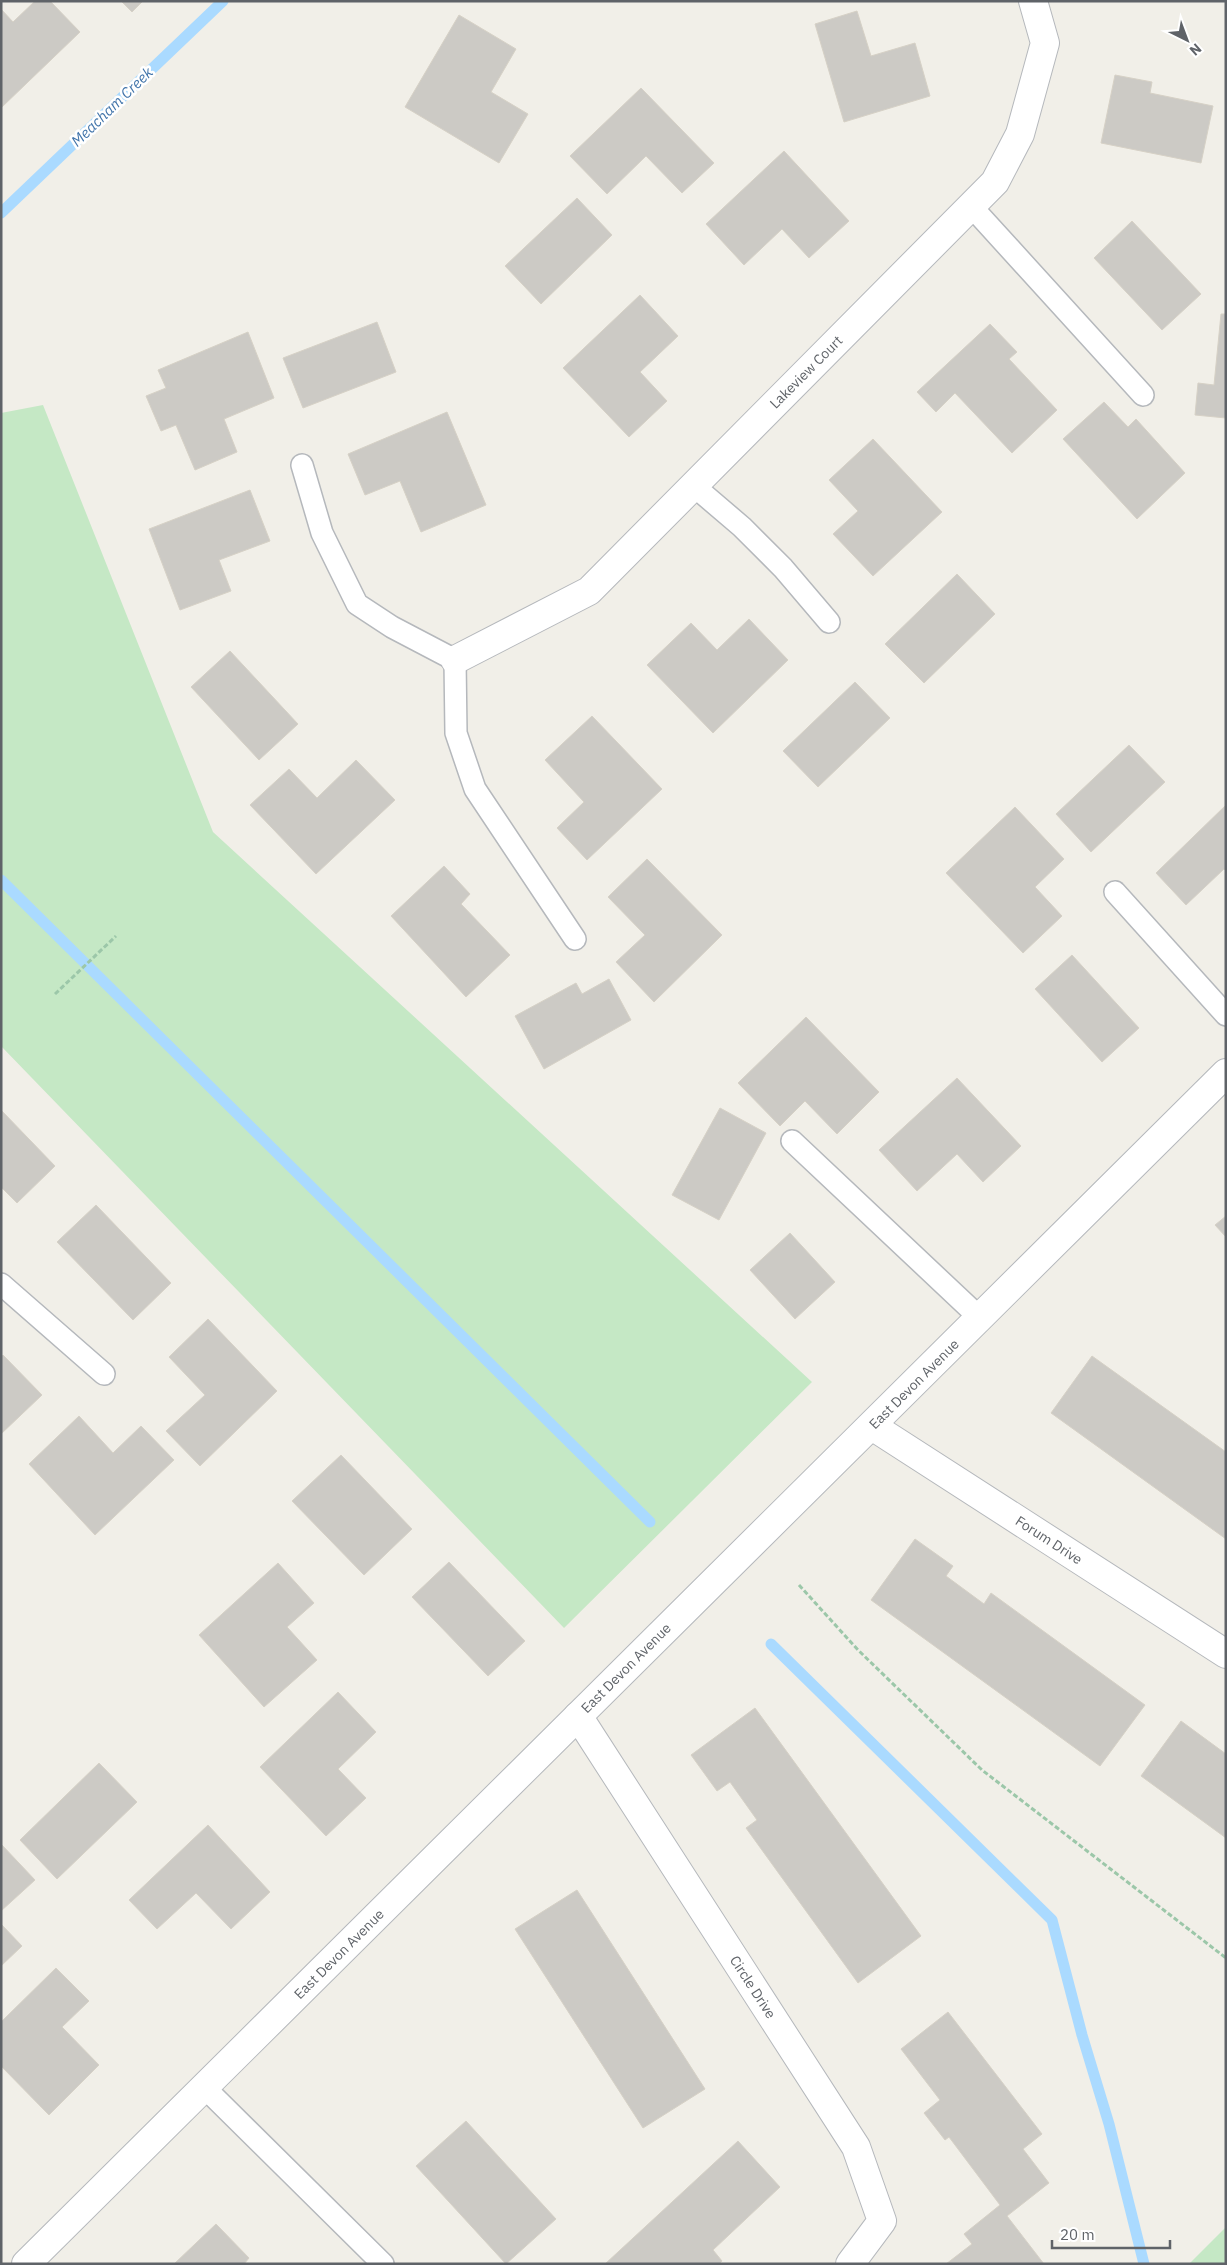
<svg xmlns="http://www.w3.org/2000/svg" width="1227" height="2265" font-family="'IBM Plex Sans',sans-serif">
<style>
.green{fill:#c5e8c5}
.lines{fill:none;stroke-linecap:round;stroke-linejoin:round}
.stream{stroke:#aadaff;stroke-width:11}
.building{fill:#cccac5;stroke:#d6d1c6}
.service-casing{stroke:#b5b8bc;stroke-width:24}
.minor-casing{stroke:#b5b8bc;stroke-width:30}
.path{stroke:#9cc7a9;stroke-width:3;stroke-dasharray:5 2.5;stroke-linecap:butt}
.service{stroke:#fff;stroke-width:21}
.minor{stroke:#fff;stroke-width:28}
.labels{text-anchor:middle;stroke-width:5;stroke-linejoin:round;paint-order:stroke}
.street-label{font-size:14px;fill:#5f6368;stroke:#fff}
.water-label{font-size:15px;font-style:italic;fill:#4174aa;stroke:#fff}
</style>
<rect width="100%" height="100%" fill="#f1efe8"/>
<g class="green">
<path d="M43 405 213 832 812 1382 564 1628 1 1046V413Z"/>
<path d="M1226 2227V2264H1189Z"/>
</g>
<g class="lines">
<g class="stream">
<path d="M1 213 223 1"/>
<path d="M1 880 650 1522"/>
<path d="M771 1644 1052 1920 1082 2035 1109 2124 1144 2264"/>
</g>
</g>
<g class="building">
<path d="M35 1H50L80 32 2 107 1 9 13 22Z"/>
<path d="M121 1H143L132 12Z"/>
<path d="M857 11 871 56 915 43 930 96 844 122 815 24Z"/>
<path d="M459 15 516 49 491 92 528 114 499 163 405 107Z"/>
<path d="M1115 75 1152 82 1150 93 1213 106 1201 163 1101 143Z"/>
<path d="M641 88 714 163 682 193 646 156 607 194 570 156Z"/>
<path d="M784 151 849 221 809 258 782 229 744 265 706 224Z"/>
<path d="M577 198 612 235 541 304 505 266Z"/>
<path d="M1132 221 1201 294 1162 330 1094 258Z"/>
<path d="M640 295 678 336 640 372 667 401 629 437 563 368Z"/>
<path d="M1221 314H1226V418L1195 415 1198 383 1214 385Z"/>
<path d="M377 322 396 372 303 408 283 358Z"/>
<path d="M990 324 1017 352 1009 359 1057 410 1012 453 955 393 936 412 917 392Z"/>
<path d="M248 332 274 398 224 419 237 452 195 470 176 425 161 431 146 396 166 388 158 370Z"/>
<path d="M1104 402 1128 427 1136 419 1185 473 1137 519 1063 439Z"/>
<path d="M447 412 486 505 421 532 400 481 365 495 348 454Z"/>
<path d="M873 439 942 512 873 576 833 534 858 511 829 480Z"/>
<path d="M250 490 270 541 219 560 231 591 180 610 149 529Z"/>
<path d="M957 574 995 614 924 683 885 644Z"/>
<path d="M749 619 788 660 713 733 647 665 691 623 717 650Z"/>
<path d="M230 651 298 724 259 760 191 687Z"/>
<path d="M855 682 890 718 818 787 783 751Z"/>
<path d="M592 716 662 789 587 860 557 828 584 802 545 760Z"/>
<path d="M1129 745 1165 782 1091 852 1056 814Z"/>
<path d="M356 760 395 800 316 874 250 805 289 769 317 798Z"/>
<path d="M1226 805V871L1224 869 1186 905 1156 873Z"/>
<path d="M1015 807 1064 859 1035 887 1062 916 1023 953 946 873Z"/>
<path d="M647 859 722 935 654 1002 616 962 645 935 608 897Z"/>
<path d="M444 866 470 894 461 904 510 955 466 997 391 916Z"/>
<path d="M1072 955 1139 1028 1102 1062 1035 989Z"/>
<path d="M609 979 631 1020 544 1069 515 1016 576 983 582 994Z"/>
<path d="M806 1017 879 1092 837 1134 805 1101 780 1126 738 1083Z"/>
<path d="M957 1078 1021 1146 983 1182 957 1154 917 1191 879 1150Z"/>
<path d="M720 1108 766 1133 719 1220 672 1195Z"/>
<path d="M1 1110 55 1166 17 1203 1 1187Z"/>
<path d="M96 1205 171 1283 133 1320 57 1242Z"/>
<path d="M1226 1216V1237L1215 1225Z"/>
<path d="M790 1233 835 1282 795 1319 750 1270Z"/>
<path d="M208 1319 277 1391 200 1466 166 1431 205 1395 169 1357Z"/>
<path d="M3 1355 42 1395 1 1434V1357Z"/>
<path d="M1092 1356 1226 1452V1539L1051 1413Z"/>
<path d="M79 1416 113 1453 141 1426 174 1460 95 1535 29 1464Z"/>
<path d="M341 1455 412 1529 364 1575 292 1501Z"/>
<path d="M915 1539 953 1566 946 1576 984 1604 991 1593 1145 1705 1100 1766 871 1600Z"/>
<path d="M449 1562 525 1641 488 1676 412 1597Z"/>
<path d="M278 1563 314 1603 287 1627 317 1660 264 1707 199 1635Z"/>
<path d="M338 1692 376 1732 338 1769 366 1798 326 1836 260 1767Z"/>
<path d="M755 1708 921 1936 858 1983 746 1828 757 1820 730 1782 717 1791 691 1755Z"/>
<path d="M1181 1721 1226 1754V1838L1141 1776Z"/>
<path d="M99 1763 137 1802 57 1879 20 1840Z"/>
<path d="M208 1825 270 1892 231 1929 196 1893 157 1929 129 1900Z"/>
<path d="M1 1844 35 1880 1 1911Z"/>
<path d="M577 1890 705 2089 643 2128 515 1929Z"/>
<path d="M1 1924 22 1946 1 1966Z"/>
<path d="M56 1968 89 2001 62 2027 99 2065 49 2115 1 2066V2022Z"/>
<path d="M948 2012 1042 2134 1023 2149 1049 2183 1007 2216 1044 2264H946L972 2244 964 2234 1000 2205 949 2137 945 2140 924 2113 940 2100 901 2049Z"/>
<path d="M466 2121 556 2219 506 2264 416 2166Z"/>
<path d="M738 2141 780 2187 713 2250 722 2261 719 2264H605Z"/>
<path d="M216 2224 249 2258 244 2264H174Z"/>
</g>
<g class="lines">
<defs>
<g id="service">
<path d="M971 206 1143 395"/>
<path d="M302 465 322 533 357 604 392 627 455 660 456 733 475 789 575 939"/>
<path d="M694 486 742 527 783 568 829 622"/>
<path d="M1115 892 1226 1015"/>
<path d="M792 1141 980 1318"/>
<path d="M1 1284 104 1374"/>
<path d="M204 2087 383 2264"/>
</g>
<g id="minor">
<path d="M455 660 589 591 995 182 1020 134 1045 43 1033 1"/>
<path d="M872 1426 1226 1654"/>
<path d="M578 1716 856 2147 882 2221 850 2264"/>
<path d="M26 2264 1226 1073"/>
</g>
</defs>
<use href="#service" class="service-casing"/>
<use href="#minor" class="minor-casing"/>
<g class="path">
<path d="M55 994 116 936"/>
<path d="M799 1585 858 1650 982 1770 1226 1958"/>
</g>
<use href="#service" class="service"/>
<use href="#minor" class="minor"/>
</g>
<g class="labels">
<g class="street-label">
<text transform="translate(806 372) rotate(-45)" y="5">Lakeview Court</text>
<text transform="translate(914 1384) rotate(-45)" y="5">East Devon Avenue</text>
<text transform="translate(1049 1540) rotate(33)" y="5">Forum Drive</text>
<text transform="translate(626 1668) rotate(-45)" y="5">East Devon Avenue</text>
<text transform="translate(339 1954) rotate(-45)" y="5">East Devon Avenue</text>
<text transform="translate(753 1987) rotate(57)" y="5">Circle Drive</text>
</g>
<g class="water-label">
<text transform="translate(112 107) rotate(-44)" y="5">Meacham Creek</text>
</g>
</g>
<rect width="1227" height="2265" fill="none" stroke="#5f6368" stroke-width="5"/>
<g transform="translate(1187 40) rotate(138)" stroke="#ffffff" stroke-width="4" paint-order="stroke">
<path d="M0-4L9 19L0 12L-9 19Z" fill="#5f6368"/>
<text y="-8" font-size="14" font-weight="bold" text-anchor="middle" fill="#5f6368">N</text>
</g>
<path d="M1052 2240v8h118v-8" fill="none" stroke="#5f6368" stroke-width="2.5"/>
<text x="1060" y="2240" font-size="15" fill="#5f6368" stroke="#ffffff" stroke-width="4" paint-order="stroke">20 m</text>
</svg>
